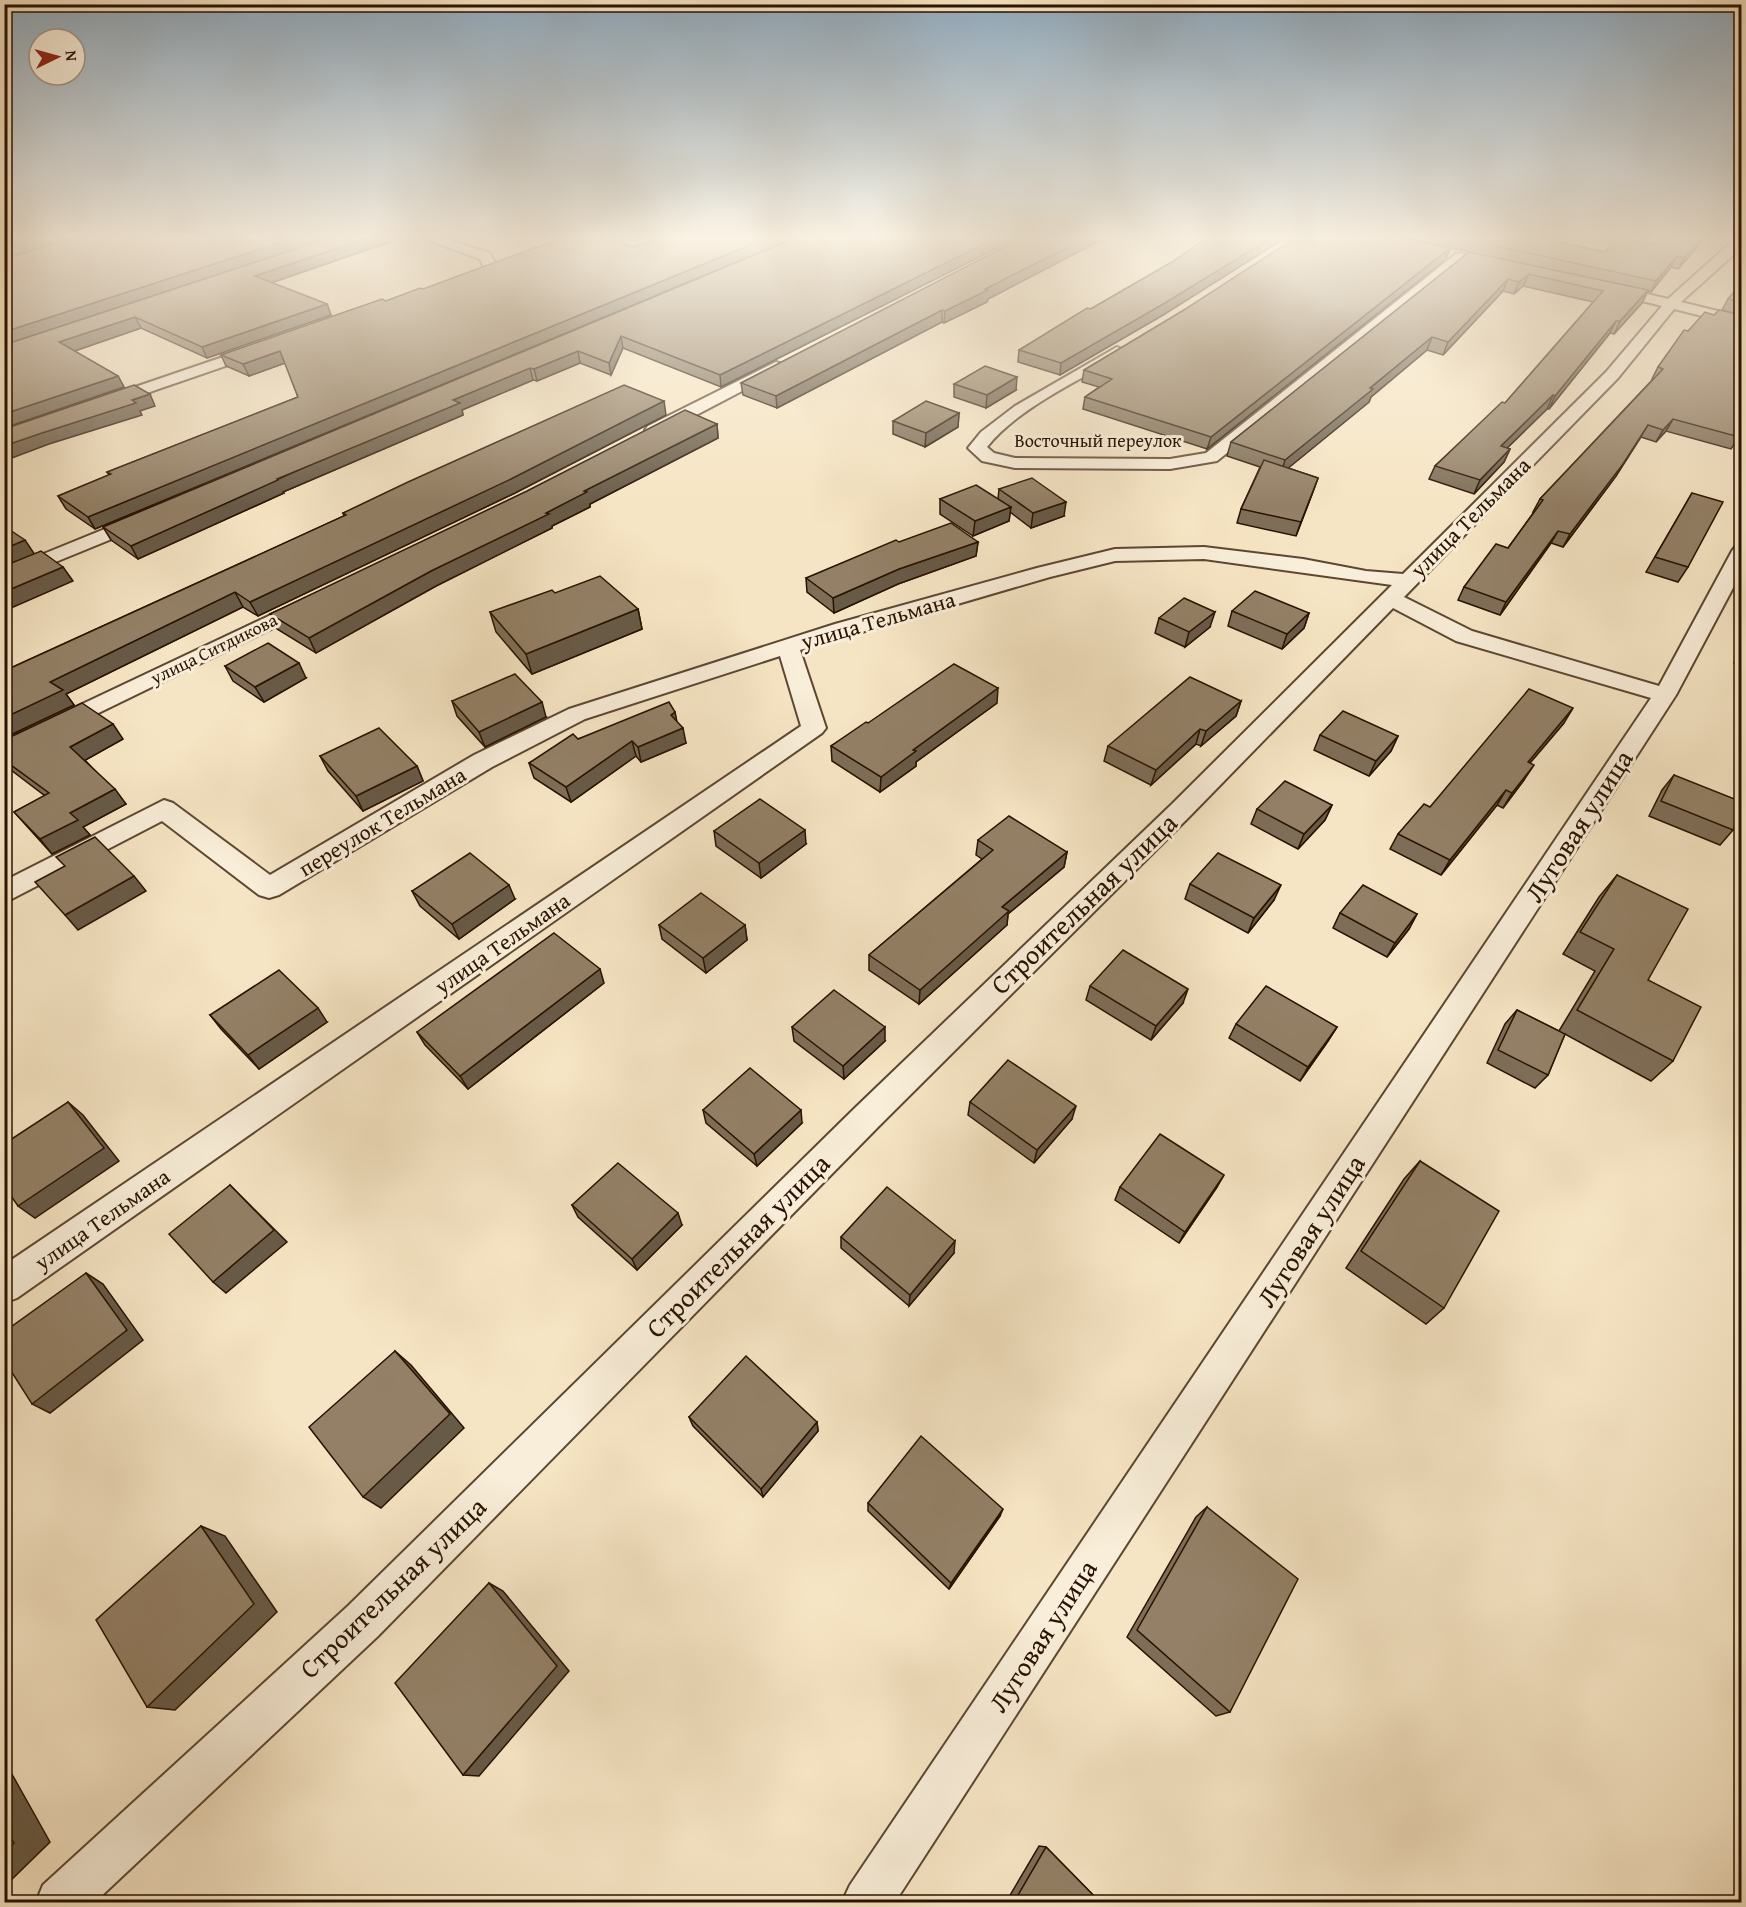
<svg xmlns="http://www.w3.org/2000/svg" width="1746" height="1907" font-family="'Gentium Book Plus',serif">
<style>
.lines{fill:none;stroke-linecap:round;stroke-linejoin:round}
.street-casing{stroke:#5c4731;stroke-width:4}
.street{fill:#f9eed9;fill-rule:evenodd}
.wall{fill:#7e6e58;stroke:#281200;stroke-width:1.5}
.shaded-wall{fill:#675a47;stroke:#281200;stroke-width:1.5}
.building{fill:#938066;stroke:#281200;stroke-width:1.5}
.labels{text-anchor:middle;stroke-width:6;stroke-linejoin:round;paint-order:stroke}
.far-street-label{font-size:18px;fill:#281200;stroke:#f9eed9}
.street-label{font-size:22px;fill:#281200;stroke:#f9eed9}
.near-street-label{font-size:27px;fill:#281200;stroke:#f9eed9}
</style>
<rect width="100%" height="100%" fill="#f6e5c4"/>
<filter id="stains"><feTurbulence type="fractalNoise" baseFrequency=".00333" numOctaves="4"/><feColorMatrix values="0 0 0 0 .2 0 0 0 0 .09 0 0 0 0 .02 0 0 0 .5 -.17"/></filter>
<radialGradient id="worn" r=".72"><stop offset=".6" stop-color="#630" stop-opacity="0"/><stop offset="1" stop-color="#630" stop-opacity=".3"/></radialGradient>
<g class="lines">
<defs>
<g id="street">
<path d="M422 238H442L490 253 497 267 490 271 485 270 480 259Z"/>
<path d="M1736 238H1742V247L1681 302 1742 317V326L1674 309 1618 378 1404 597 1472 631 1659 686 1732 551 1735 547 1742 545V571L1676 695 895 1902H842L850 1885 1651 698 1456 641 1393 608 1189 817 878 1127 378 1636 95 1902H36L43 1885 348 1606 856 1107 1171 805 1392 585 1204 559 1115 561 1050 577 800 650 826 728 822 733 17 1298 4 1303V1265L801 726 780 656 585 719 492 767 279 895 269 898 259 895 162 821 4 903V881L164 800 173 803 270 875 474 755 569 709 835 624 1037 568 1115 549 1204 547 1303 559 1366 571 1403 574 1606 372 1662 306 1602 291 1600 288 1602 285 1607 284 1668 299Z"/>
<path d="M1461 253 1468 257 1466 260 1217 461 1170 469 1015 468 982 461 968 448 981 432 1015 406 1117 347 1122 349 1125 352 1122 355C1079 381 1019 407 987 447L994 453 1015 458 1170 459 1206 453 1456 254Z"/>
<path d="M261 344 269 349 266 352 112 405 106 407 98 402 100 399Z"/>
<path d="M776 362 782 364 784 367 782 370 660 434H648L645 430 648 426Z"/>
<path d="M144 513 151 515 153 519 151 523 4 583V570Z"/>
<path d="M307 598 314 600 317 604 314 608 4 759V741Z"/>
</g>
</defs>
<use href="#street" class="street-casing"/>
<use href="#street" class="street"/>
</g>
<g class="wall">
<path d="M4 238 390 242 271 283 327 304 331 315 207 358 141 328 74 351 118 376 124 387 4 428 52 245 4 259Z"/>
<path d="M656 238H794L95 529 66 509 58 496 109 475 107 472 298 397 285 363 249 376 226 366 221 355 423 289 634 247Z"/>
<path d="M795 238H1017L721 387 623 348 611 375 580 363 537 381 533 380 462 410 463 415 283 492 284 493 138 559 111 540 103 527Z"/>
<path d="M1022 238H1105L988 299 987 302 944 323 942 322 777 408 743 395 741 383Z"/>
<path d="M1207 238H1285L1163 315 1060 375 1018 362 1019 350 1172 262Z"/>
<path d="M1407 238H1542L1605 252 1655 245 1662 238H1703L1701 243 1678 269 1671 267 1651 292 1648 291 1642 303 1614 334 1610 333 1549 409H1547L1507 448 1510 449 1504 462 1474 494 1429 479 1435 466 1505 403 1593 302 1523 286 1514 294 1503 291 1443 355 1427 350 1371 397 1369 402 1288 468 1318 478 1296 536 1237 523 1241 509 1260 467 1227 456 1231 442 1469 252Z"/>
<path d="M1450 248 1446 259 1207 449 1083 409 1085 397 1099 387 1082 382 1084 370 1184 310Z"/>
<path d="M1742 283V433L1731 449 1666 431 1656 442 1641 437 1616 476 1563 547 1551 543 1500 615 1458 600 1464 587 1508 548 1534 512H1533L1540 499 1653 379H1652L1658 367 1688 331 1714 315 1737 314 1722 310 1728 299Z"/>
<path d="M954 384 1016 390 986 408 954 397Z"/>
<path d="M959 413 958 427 925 447 893 434V421Z"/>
<path d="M666 415 515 493 258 616 243 607 66 694 74 705 4 738V671L344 516 343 513Z"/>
<path d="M717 424 718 438 590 504V507L552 526V528L436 586 316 653 277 629 270 614Z"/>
<path d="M999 489 1064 516 1031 528 1010 512 1009 521 973 536 940 514V499H998Z"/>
<path d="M1692 493 1688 567 1678 582 1646 572Z"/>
<path d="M978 542 976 556 898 584 834 613 807 592 806 578Z"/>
<path d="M638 609 642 629 532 674 496 632 490 612Z"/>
<path d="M1232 611 1309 613 1304 628 1282 649 1228 626Z"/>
<path d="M1159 618 1210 627 1185 647 1155 633Z"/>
<path d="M1742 645V666L1734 663Z"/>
<path d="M225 666 306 678 264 702 233 681Z"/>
<path d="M452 701 546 717 485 747 457 716Z"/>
<path d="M1241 701 1236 716 1201 746 1196 744 1151 785 1104 761 1108 746Z"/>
<path d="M997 703 916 762V766L880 792 832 761 831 746 868 723Z"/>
<path d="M675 712 676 720 686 743 641 762 636 756 571 802 534 778 529 763 578 739Z"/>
<path d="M1564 723 1530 763 1524 780 1503 808 1497 805 1441 875 1390 849 1398 834 1430 807Z"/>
<path d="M1320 735 1398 736 1391 751 1369 776 1314 750Z"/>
<path d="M123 739 85 760 126 804 83 827 90 835 52 854 14 812 45 796 7 767 4 764V740Z"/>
<path d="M320 756 417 766 423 781 363 811 328 771Z"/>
<path d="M1674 775 1733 830 1720 845 1649 816 1662 790Z"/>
<path d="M1332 805 1325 820 1298 849 1251 824 1257 809Z"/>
<path d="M714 831 806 844 761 878 716 846Z"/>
<path d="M978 840 1067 852 1064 867 1008 914 1007 925 919 1004 869 970V955L982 859 976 855Z"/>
<path d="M1617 875 1673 1061 1651 1081 1565 1034 1548 1075 1535 1088 1487 1063 1505 1024 1517 1010 1559 1031 1595 971 1563 954 1599 897Z"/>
<path d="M1190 884 1274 900 1248 933 1185 899Z"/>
<path d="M412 891 515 899 459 939 420 906Z"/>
<path d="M1340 913 1417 914 1409 929 1387 957 1333 928Z"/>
<path d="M659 925H745L747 940 706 973 662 939Z"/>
<path d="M604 983 468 1089 425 1045 417 1032Z"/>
<path d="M1090 986 1183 1003 1151 1040 1086 1000Z"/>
<path d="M210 1015 327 1022 259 1069 221 1029Z"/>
<path d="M1236 1024 1337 1027 1328 1041 1300 1081 1229 1038Z"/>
<path d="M792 1027 885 1041 844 1079 794 1041Z"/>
<path d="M970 1102 1072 1119 1034 1163 968 1115Z"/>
<path d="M703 1110 802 1123 757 1166 706 1123Z"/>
<path d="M1420 1161 1444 1308 1426 1324 1346 1268 1404 1179Z"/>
<path d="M1120 1187H1217L1179 1243 1115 1200Z"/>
<path d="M572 1205 682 1225 637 1270 578 1217Z"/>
<path d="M841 1237 954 1253 909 1306 841 1248Z"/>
<path d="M689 1417 817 1422 818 1431 763 1497 693 1426Z"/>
<path d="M868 1503 1000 1516 949 1589 868 1511Z"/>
<path d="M1207 1507 1230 1712 1216 1716 1127 1637 1196 1517Z"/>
<path d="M1039 1846 1046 1847 1100 1902H1006Z"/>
</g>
<g class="shaded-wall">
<path d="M34 238H75L4 259V247Z"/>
<path d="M294 238H329L4 345V332Z"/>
<path d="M367 238H389L390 242 259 287 255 276Z"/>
<path d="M767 238H794L95 529 88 517Z"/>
<path d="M996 238H1017L721 387 720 375Z"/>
<path d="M1086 238H1105L988 299 987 302 944 323 945 311 985 289Z"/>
<path d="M1271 238H1285L1163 315 1060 375 1061 363Z"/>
<path d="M1701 238H1703L1701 243 1678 269 1684 258Z"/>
<path d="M1450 248 1446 259 1207 449 1211 437Z"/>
<path d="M1677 256 1671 267 1651 292 1656 281Z"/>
<path d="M1529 274 1523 286 1514 294 1519 282Z"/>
<path d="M1508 279 1503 291 1443 355 1448 342Z"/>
<path d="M1648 290 1642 303 1614 334 1620 321Z"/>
<path d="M327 304 331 315 207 358 202 347Z"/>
<path d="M942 310V322L777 408 776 396Z"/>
<path d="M135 317 141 328 66 354 59 342Z"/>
<path d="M1616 321 1610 333 1549 409 1555 396Z"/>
<path d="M621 336 623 348 611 375 609 363Z"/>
<path d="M1432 337 1427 350 1371 397 1369 402 1281 474 1285 460 1370 388Z"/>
<path d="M280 351 285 363 249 376 243 364Z"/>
<path d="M578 351 580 363 537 381 534 369Z"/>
<path d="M530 368 533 380 462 410 463 415 283 492 284 493 138 559 131 546 453 400Z"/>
<path d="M118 376 124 387 4 428V414Z"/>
<path d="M1017 377 1016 390 986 408 987 395Z"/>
<path d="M150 394 155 406 140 411 142 415 49 444 4 461V446Z"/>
<path d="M1553 395 1547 409 1495 460 1501 446Z"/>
<path d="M664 401 666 415 515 493 258 616 250 602Z"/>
<path d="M959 413 958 427 925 447 926 433Z"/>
<path d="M1673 419 1666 431 1656 442 1663 430Z"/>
<path d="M717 424 718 438 590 504V507L552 526V528L436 586 316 653 309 638 431 571 546 513 584 491Z"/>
<path d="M1648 425 1616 476 1563 547 1570 534Z"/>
<path d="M1510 449 1504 462 1474 494 1480 480Z"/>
<path d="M1318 478 1313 492 1296 536 1301 522Z"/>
<path d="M1066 502 1064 516 1031 528 1033 513Z"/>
<path d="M1011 507 1009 521 973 536 975 521Z"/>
<path d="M1558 531 1551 543 1500 615 1506 602Z"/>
<path d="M25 540 35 555 4 567V549Z"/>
<path d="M978 542 976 556 898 584 834 613 833 598 899 569Z"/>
<path d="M63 567 73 581 4 611V592Z"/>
<path d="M235 592 243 607 66 694 74 705 4 738V718L50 682Z"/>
<path d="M638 609 642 629 532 674 526 654Z"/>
<path d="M1215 612 1210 627 1185 647 1189 632Z"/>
<path d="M1309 613 1304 628 1282 649 1287 634Z"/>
<path d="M299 663 306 678 264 702 255 687Z"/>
<path d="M998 688 997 703 916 762V766L880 792 881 777 913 750Z"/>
<path d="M1241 701 1236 716 1201 746 1206 731Z"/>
<path d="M542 702 546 717 485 747 479 732Z"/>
<path d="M1573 708 1564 723 1518 777 1528 762Z"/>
<path d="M675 712 678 727 671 715Z"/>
<path d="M113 724 123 739 82 762 70 747Z"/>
<path d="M683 728 686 743 641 762 638 747Z"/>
<path d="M1200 729 1196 744 1151 785 1156 770Z"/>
<path d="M1398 736 1391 751 1369 776 1376 761Z"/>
<path d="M632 741 636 756 571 802 566 787Z"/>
<path d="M1534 765 1524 780 1503 808 1512 793Z"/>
<path d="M417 766 423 781 363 811 356 796Z"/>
<path d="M115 789 126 804 83 827 90 835 52 854 40 839 70 813Z"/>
<path d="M1506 790 1497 805 1441 875 1450 860Z"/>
<path d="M1332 805 1325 820 1298 849 1304 834Z"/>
<path d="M805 830 806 844 761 878 759 863Z"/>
<path d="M1067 852 1064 867 1008 914 1007 925 919 1004 920 990 1002 907Z"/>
<path d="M134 876 146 891 78 930 65 915Z"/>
<path d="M509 885 515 899 459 939 452 924Z"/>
<path d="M1281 885 1274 900 1248 933 1254 918Z"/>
<path d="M1417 914 1409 929 1387 957 1395 943Z"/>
<path d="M745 925 747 940 706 973 703 958Z"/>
<path d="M600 969 604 983 468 1089 460 1076Z"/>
<path d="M1188 989 1183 1003 1151 1040 1156 1026Z"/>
<path d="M318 1008 327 1022 259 1069 248 1055Z"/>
<path d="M885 1027V1041L844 1079 843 1066Z"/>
<path d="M1337 1027 1328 1041 1300 1081 1308 1067Z"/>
<path d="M68 1102 83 1115 119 1161 35 1218 18 1206Z"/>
<path d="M1076 1106 1072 1119 1034 1163 1037 1150Z"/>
<path d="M801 1110 802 1123 757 1166 754 1154Z"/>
<path d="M1224 1175 1217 1187 1179 1243 1185 1232Z"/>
<path d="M230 1185 287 1242 226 1293 213 1282Z"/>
<path d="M678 1213 682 1225 637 1270 632 1259Z"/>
<path d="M955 1241 954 1253 909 1306 910 1295Z"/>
<path d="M86 1273 103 1284 143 1340 50 1413 32 1404Z"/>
<path d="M395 1351 411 1365 464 1428 381 1508 363 1497Z"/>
<path d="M817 1422 818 1431 763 1497 761 1489Z"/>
<path d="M1003 1509 1000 1516 949 1589 951 1583Z"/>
<path d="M201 1526 225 1536 277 1612 175 1710 147 1707Z"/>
<path d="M489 1583 503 1591 569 1671 479 1776 463 1775Z"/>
<path d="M4 1760 50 1842 4 1887Z"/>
</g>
<g class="building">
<path d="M4 238H34L4 247Z"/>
<path d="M75 238H294L4 332V259Z"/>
<path d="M329 238H367L255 276 327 304 202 347 135 317 59 342 118 376 4 414V345Z"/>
<path d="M561 238H609L634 247 656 238H767L88 517 58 496 111 474 107 472 298 397 280 351 243 364 221 355 382 299 386 301 420 288 423 289Z"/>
<path d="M795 238H996L720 375 621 336 609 363 578 351 534 369 530 368 453 400 460 403 277 479 278 480 131 546 103 527Z"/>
<path d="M1022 238H1086L985 289 988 290 945 311 942 310 776 396 741 383Z"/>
<path d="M1207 238H1271L1165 303 1061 363 1019 350 1087 308 1091 309 1172 262Z"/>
<path d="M1295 238H1401L1450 248 1211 437 1085 397 1112 379 1084 370 1184 310Z"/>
<path d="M1460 238H1542L1605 252 1618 238H1624L1655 245 1662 238H1701L1684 258 1677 256 1656 281Z"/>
<path d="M1469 252 1648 290 1620 321H1616L1555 396 1553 395 1501 446 1510 449 1480 480 1435 466 1502 402 1505 403 1603 291 1529 274 1519 282 1508 279 1448 342 1432 337 1370 388 1373 389 1285 460 1231 442Z"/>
<path d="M1742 283V302L1728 299Z"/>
<path d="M1719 310 1742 315V433L1739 437 1673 419 1663 430 1648 425 1623 464 1570 534 1558 531 1506 602 1464 587 1496 544 1508 548 1543 500 1540 499 1663 369 1658 367 1684 330 1688 331 1705 312 1714 315Z"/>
<path d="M985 366 1017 377 987 395 954 384Z"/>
<path d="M134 385 150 394 132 400 136 403 42 433 4 446V429Z"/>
<path d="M624 385 664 401 511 479 250 602 235 592 50 682 63 690 4 718V671L346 515 343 513 408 482Z"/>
<path d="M926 401 959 413 926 433 893 421Z"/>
<path d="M685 410 717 424 584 491 587 492 546 513 549 514 431 571 309 638 270 614 527 491Z"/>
<path d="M1264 460 1318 478 1301 522 1241 509Z"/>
<path d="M1032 478 1066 502 1033 513 999 489Z"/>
<path d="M976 485 1011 507 975 521 940 499Z"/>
<path d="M1692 493 1723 502 1688 567 1655 557Z"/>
<path d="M951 523 978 542 899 569 833 598 806 578 896 540 899 542Z"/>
<path d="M4 526 25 540 4 549Z"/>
<path d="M41 551 63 567 4 592V566Z"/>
<path d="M600 576 638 609 526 654 490 612 552 590 555 593Z"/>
<path d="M1255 591 1309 613 1287 634 1232 611Z"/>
<path d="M1184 598 1215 612 1189 632 1159 618Z"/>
<path d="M268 643 299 663 255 687 225 666Z"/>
<path d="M954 664 998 688 913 750 916 751 881 777 831 746 866 722 868 723Z"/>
<path d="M515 674 542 702 479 732 452 701Z"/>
<path d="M1190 677 1241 701 1206 731 1200 729 1156 770 1108 746Z"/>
<path d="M1529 689 1573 708 1528 762 1534 765 1512 793 1506 790 1450 860 1398 834 1424 804 1430 807Z"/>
<path d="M669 702 675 712 671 715 683 728 638 747 632 741 566 787 529 763 573 734 578 739Z"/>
<path d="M82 703 113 724 70 747 115 789 70 813 78 820 40 839 14 812 49 793 4 760V740Z"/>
<path d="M1343 711 1398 736 1376 761 1320 735Z"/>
<path d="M379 728 417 766 356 796 320 756Z"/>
<path d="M1674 775 1742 802V808L1733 830 1661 801Z"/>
<path d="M1285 781 1332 805 1304 834 1257 809Z"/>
<path d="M760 799 805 830 759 863 714 831Z"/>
<path d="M1009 816 1067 852 1002 907 1009 911 920 990 869 955 993 850 978 840Z"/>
<path d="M95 837 134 876 65 915 35 882 65 866 56 857Z"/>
<path d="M470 853 509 885 452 924 412 891Z"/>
<path d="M1218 853 1281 885 1254 918 1190 884Z"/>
<path d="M1617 875 1688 909 1648 980 1701 1007 1673 1061 1577 1010 1614 949 1580 932Z"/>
<path d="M1363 885 1417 914 1395 943 1340 913Z"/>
<path d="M701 893 745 925 703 958 659 925Z"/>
<path d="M554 933 600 969 460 1076 417 1032Z"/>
<path d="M1123 950 1188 989 1156 1026 1090 986Z"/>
<path d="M279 970 318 1008 248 1055 210 1015Z"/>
<path d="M1266 986 1337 1027 1308 1067 1236 1024Z"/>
<path d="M834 990 885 1027 843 1066 792 1027Z"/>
<path d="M1517 1010 1565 1034 1548 1075 1498 1050Z"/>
<path d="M1008 1060 1076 1106 1037 1150 970 1102Z"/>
<path d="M750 1068 801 1110 754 1154 703 1110Z"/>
<path d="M68 1102 104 1148 18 1206 4 1186V1144Z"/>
<path d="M1160 1134 1224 1175 1185 1232 1120 1187Z"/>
<path d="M1420 1161 1499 1211 1444 1308 1361 1251Z"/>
<path d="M618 1163 678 1213 632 1259 572 1205Z"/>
<path d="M230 1185 274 1230 213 1282 169 1234Z"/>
<path d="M887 1187 955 1241 910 1295 841 1237Z"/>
<path d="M86 1273 127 1330 32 1404 4 1360V1332Z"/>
<path d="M395 1351 450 1414 363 1497 309 1427Z"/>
<path d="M746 1356 817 1422 761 1489 689 1417Z"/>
<path d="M921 1436 1003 1509 951 1583 868 1503Z"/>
<path d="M1207 1507 1298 1579 1230 1712 1137 1630Z"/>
<path d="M201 1526 254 1604 147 1707 96 1620Z"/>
<path d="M489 1583 557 1666 463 1775 395 1683Z"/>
<path d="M4 1825 14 1843 4 1853Z"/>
<path d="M1046 1847 1100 1902H1014Z"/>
</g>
<linearGradient id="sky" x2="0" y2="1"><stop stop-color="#91abbf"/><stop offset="0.47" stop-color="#fbf3e4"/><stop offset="1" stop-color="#fbf3e4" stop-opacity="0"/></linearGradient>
<rect width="1746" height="505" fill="url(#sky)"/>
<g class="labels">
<g class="far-street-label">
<text x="1098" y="447">Восточный переулок</text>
<text transform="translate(214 649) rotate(-26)" y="6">улица Ситдикова</text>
</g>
<g class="street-label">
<text transform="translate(1470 517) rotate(-45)" y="8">улица Тельмана</text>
<text transform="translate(878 620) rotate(-16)" y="8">улица Тельмана</text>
<text transform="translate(382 821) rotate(-31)" y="8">переулок Тельмана</text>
<text transform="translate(502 943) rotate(-35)" y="8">улица Тельмана</text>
<text transform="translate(102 1219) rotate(-35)" y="8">улица Тельмана</text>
</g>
<g class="near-street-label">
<text transform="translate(1579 826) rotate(-57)" y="9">Луговая улица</text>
<text transform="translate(1084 904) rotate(-44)" y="9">Строительная улица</text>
<text transform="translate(1311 1231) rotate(-57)" y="9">Луговая улица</text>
<text transform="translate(738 1246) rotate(-45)" y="9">Строительная улица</text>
<text transform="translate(393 1588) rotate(-44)" y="9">Строительная улица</text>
<text transform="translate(1043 1636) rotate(-57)" y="9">Луговая улица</text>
</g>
</g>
<rect width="1746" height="1907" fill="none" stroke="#f6e5c4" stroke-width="24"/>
<rect x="6" y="6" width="1734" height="1895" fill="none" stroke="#281200" stroke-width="3"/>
<rect x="12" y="12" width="1722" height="1883" fill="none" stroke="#281200" stroke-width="1.5"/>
<g transform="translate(57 57) rotate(85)"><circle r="28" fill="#f9eed9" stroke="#a59682" stroke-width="1.5"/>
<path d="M0-4.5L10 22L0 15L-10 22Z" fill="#8f2418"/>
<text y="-9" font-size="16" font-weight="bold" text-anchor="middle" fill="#281200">N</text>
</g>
<rect width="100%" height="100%" filter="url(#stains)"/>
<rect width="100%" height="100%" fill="url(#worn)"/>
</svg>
